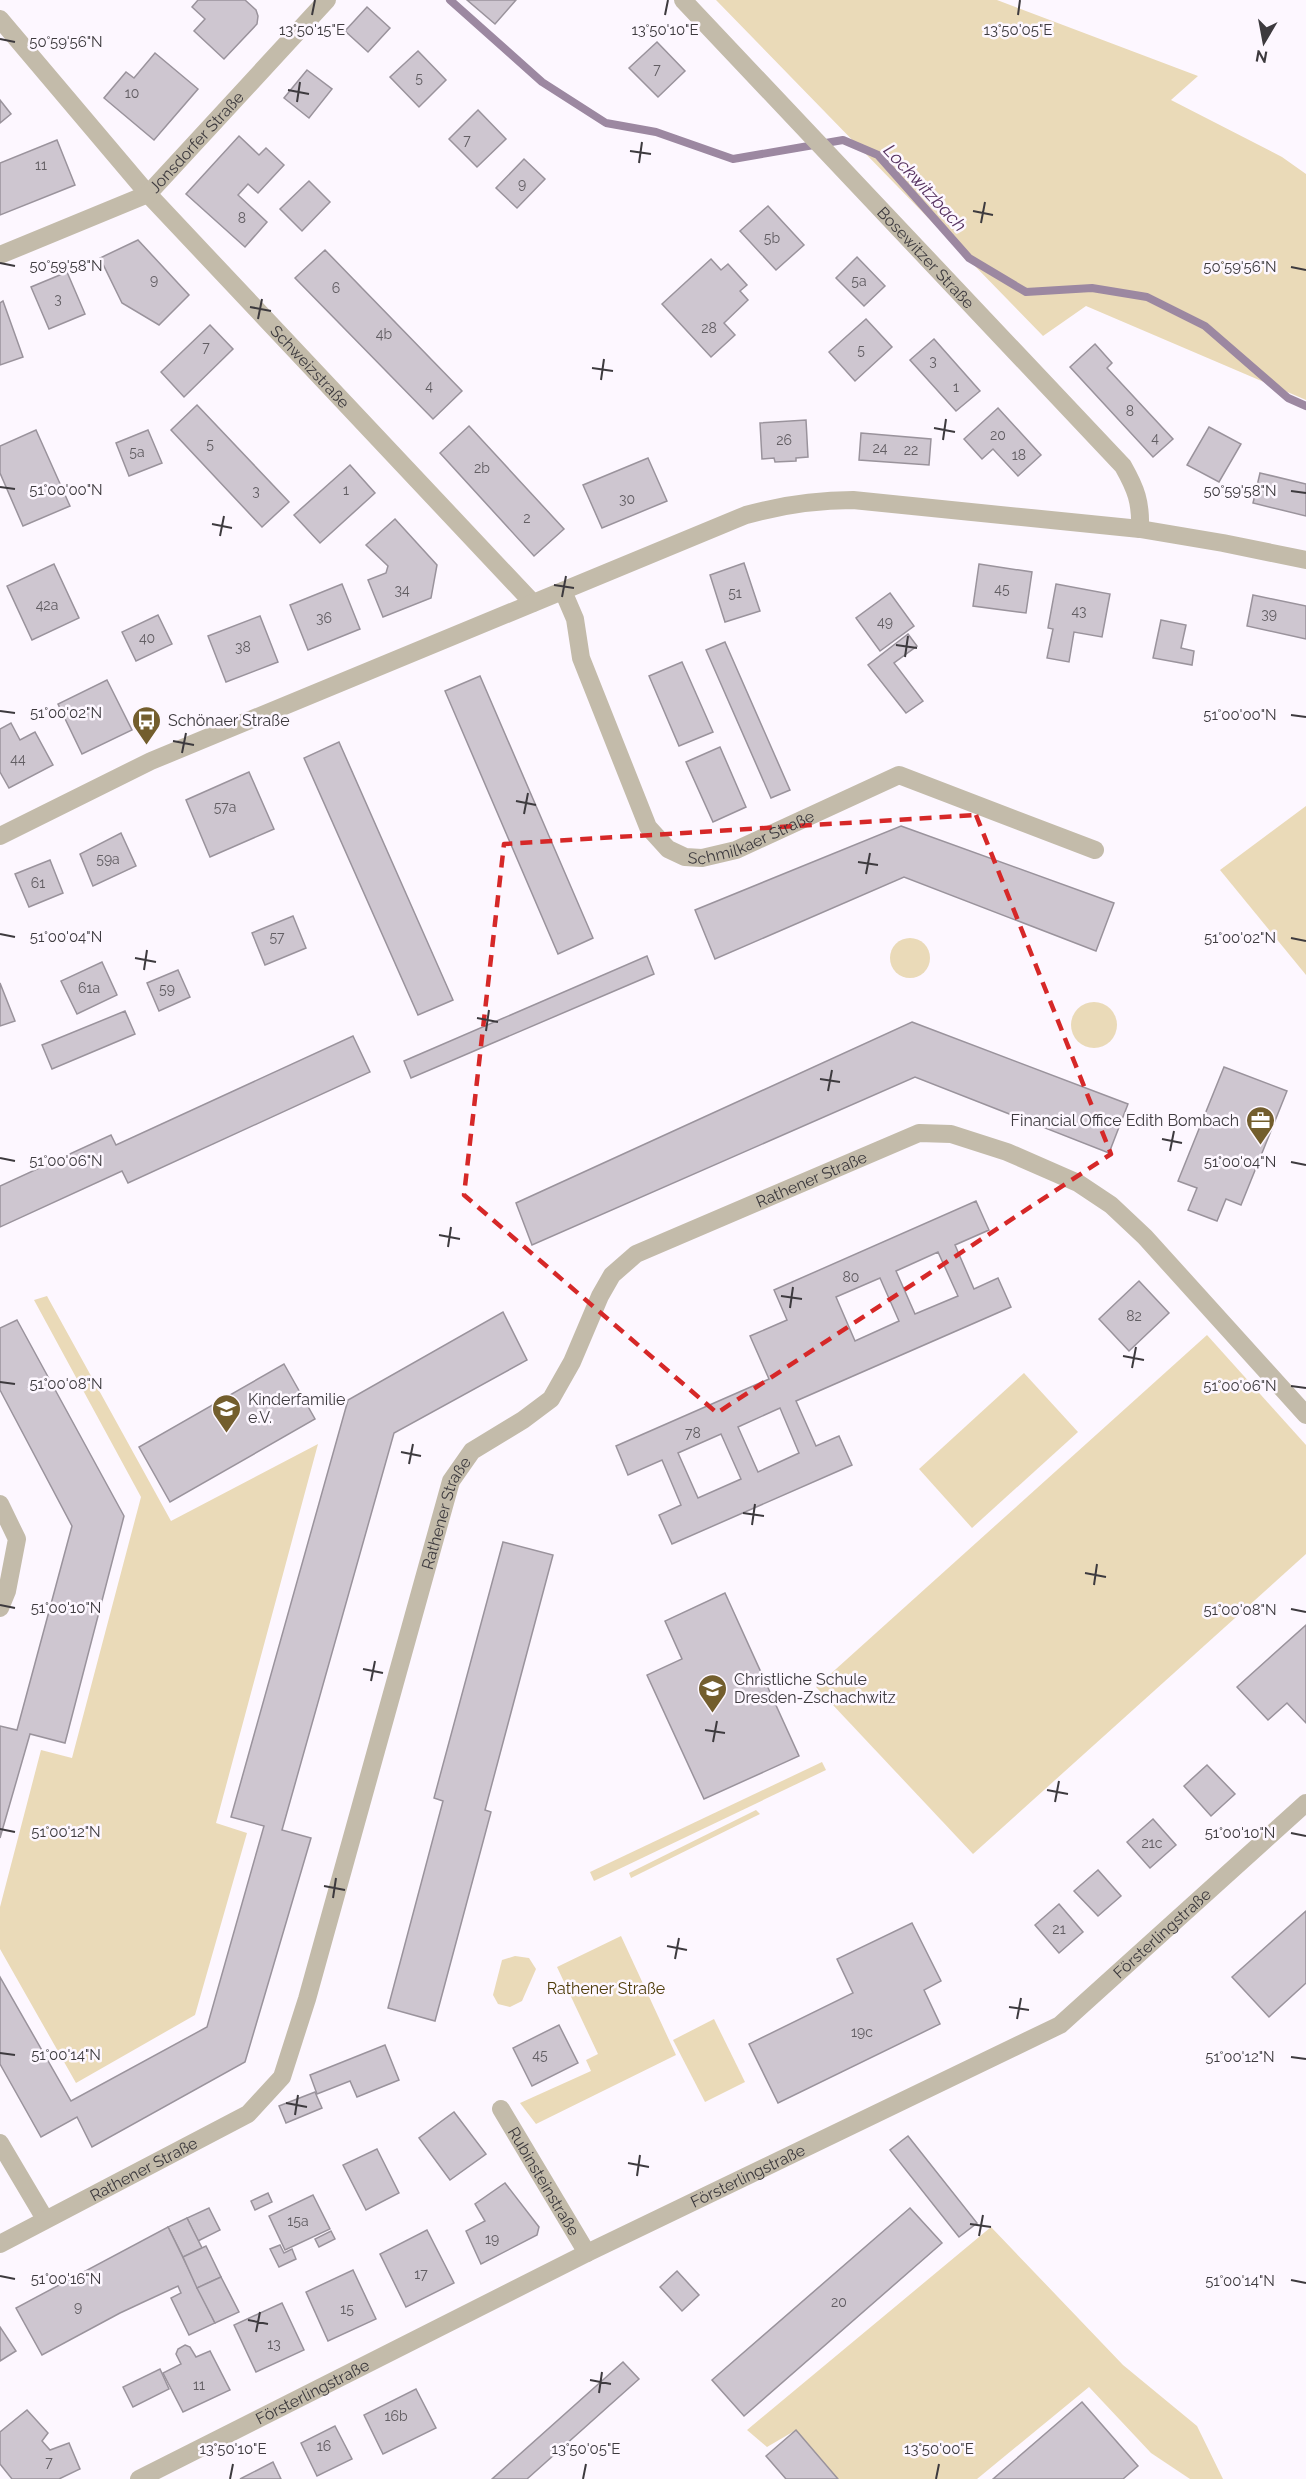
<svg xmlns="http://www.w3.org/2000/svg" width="1306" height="2479" font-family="Raleway,sans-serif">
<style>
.green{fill:#eadab8}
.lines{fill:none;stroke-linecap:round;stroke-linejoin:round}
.stream{stroke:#9c88a1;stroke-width:8}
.building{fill:#cec6d0;stroke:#9a939c;stroke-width:1.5;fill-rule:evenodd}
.minor{stroke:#c3bbaa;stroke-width:18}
.marked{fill:none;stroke:#d62828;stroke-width:4.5;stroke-dasharray:12 8;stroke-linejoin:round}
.ticks{fill:none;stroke:#3d3a3e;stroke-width:2}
.labels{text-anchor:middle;stroke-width:5;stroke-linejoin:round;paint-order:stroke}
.number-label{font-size:14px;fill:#615d62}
.street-label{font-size:16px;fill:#3d3a3e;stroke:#fdf7ff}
.poi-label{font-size:16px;fill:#3d3a3e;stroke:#fdf7ff;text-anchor:start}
.park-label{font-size:16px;fill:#4e3c0a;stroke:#fdf7ff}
.water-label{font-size:18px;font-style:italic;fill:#573360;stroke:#fdf7ff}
.ticks-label{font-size:15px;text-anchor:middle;fill:#3d3a3e;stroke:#fdf7ff;stroke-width:5;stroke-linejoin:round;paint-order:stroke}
</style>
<rect width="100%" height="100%" fill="#fdf7ff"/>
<g class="green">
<path d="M716 0H997L1198 76 1171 100 1282 157 1306 174V400L1086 306 1043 336Z"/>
<path d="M1306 806V975L1220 870Z"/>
<circle cx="910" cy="958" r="20"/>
<circle cx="1094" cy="1025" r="23"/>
<path d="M47 1296 171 1521 318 1444 216 1823 247 1833 195 2015 76 2083 0 1949V1907L41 1750 72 1758 141 1497 34 1300Z"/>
<path d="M1207 1335 1306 1445V1554L973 1854 816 1687Z"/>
<path d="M1024 1373 1078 1432 972 1528 919 1469Z"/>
<path d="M822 1762 826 1770 594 1881 590 1872Z"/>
<path d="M756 1810 760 1814 631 1878 629 1873Z"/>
<path d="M621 1936 676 2055 536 2124 520 2103 591 2071 586 2060 598 2054 557 1967Z"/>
<path d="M515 1956 529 1958 536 1969 522 2001 510 2007 498 2004 493 1995 502 1960Z"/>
<path d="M714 2019 745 2082 705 2102 673 2040Z"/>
<path d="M991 2227 1123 2365 1197 2426 1223 2479H1190L1151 2453 1089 2387 977 2479H838L796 2430 767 2447 747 2430Z"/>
</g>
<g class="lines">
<path class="stream" d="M450 0 542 82 606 123 656 132 733 159 843 140 878 155 969 258 1026 292 1092 288 1147 297 1205 326 1288 398 1306 406"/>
</g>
<g class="building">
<path d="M198 0H245L256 10 258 16 257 24 224 59 194 31 205 19 192 7Z"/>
<path d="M467 0H516L495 24Z"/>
<path d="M367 7 390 28 368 52 345 31Z"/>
<path d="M657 42 685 71 658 97 629 68Z"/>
<path d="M418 51 446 80 419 107 390 77Z"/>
<path d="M155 53 198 89 154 140 104 98 126 72 134 78Z"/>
<path d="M307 70 332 89 309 118 284 98Z"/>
<path d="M0 100 11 114 0 123Z"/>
<path d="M478 110 506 139 477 167 449 139Z"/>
<path d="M239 136 259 155 266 148 284 165 258 193 248 184 238 195 267 222 245 247 186 194Z"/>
<path d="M57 140 75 185 0 215V163Z"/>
<path d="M524 159 545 179 517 208 496 188Z"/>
<path d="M309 181 330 202 302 231 280 209Z"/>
<path d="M768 206 804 245 776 270 740 231Z"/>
<path d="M138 240 189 295 159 325 122 303 100 258Z"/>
<path d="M325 250 462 391 433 419 295 278Z"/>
<path d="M857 257 885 286 864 306 836 278Z"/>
<path d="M711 259 721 270 728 264 747 285 740 291 748 300 724 323 735 335 711 357 662 304Z"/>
<path d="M67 272 85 314 49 329 31 287Z"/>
<path d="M3 301 23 357 0 365V303Z"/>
<path d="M866 319 892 347 855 381 829 352Z"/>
<path d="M210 325 233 349 184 397 161 372Z"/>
<path d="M934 339 980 391 956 411 910 360Z"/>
<path d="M1095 344 1112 363 1107 368 1173 439 1153 457 1070 367Z"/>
<path d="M197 405 289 502 262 527 171 430Z"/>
<path d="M998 408 1041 455 1018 476 993 449 982 459 964 439Z"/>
<path d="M806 420 808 457 796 458V461L775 462 774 458 762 459 760 423Z"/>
<path d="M469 426 564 529 534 556 440 453Z"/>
<path d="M1209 427 1241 444 1219 482 1187 465Z"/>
<path d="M36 430 70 506 23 526 0 473V446Z"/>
<path d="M148 430 162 463 129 476 116 443Z"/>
<path d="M861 433 931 439 929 465 859 460Z"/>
<path d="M648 458 667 501 602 528 583 485Z"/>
<path d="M350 465 375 493 320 543 294 515Z"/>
<path d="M1260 473 1306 484V516L1253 503Z"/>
<path d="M395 519 437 565 431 598 383 617 368 580 386 573 388 566 366 545Z"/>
<path d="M744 563 760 611 725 622 710 575Z"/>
<path d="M54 564 79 618 32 640 7 586Z"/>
<path d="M979 564 1032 572 1026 613 973 606Z"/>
<path d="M342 584 360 629 308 650 290 605Z"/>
<path d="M1056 584 1110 594 1102 637 1074 632 1069 662 1047 658 1053 629 1048 628Z"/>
<path d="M890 593 914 626 880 651 856 618Z"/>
<path d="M1253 595 1306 606V639L1247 626Z"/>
<path d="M158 615 172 644 136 661 122 632Z"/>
<path d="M260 616 278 662 226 682 208 636Z"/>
<path d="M1161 620 1186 625 1181 648 1194 651 1192 665 1153 658Z"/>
<path d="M908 634 917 646 894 663 923 701 906 713 868 665Z"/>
<path d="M725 642 790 790 771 798 706 650Z"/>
<path d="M682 662 713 732 679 746 649 676Z"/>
<path d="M480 676 593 938 558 954 445 691Z"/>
<path d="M107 680 132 730 82 754 58 704Z"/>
<path d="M11 723 20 740 35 732 53 765 9 788 0 772V729Z"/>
<path d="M339 742 453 1000 418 1015 304 758Z"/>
<path d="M720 747 746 807 713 822 686 762Z"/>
<path d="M249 772 274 829 210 857 186 800Z"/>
<path d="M901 826 1114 903 1096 951 904 877 715 959 695 910Z"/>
<path d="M121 833 136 866 93 886 80 854Z"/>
<path d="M50 860 63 893 29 907 15 874Z"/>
<path d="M293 916 306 948 265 965 252 933Z"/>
<path d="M647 956 654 974 411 1078 404 1061Z"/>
<path d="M102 962 117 995 77 1014 61 981Z"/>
<path d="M178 970 190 997 159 1011 147 983Z"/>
<path d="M0 983 15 1021 0 1026Z"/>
<path d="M125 1011 135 1034 52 1069 42 1045Z"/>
<path d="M912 1022 1128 1104 1109 1153 915 1077 532 1245 516 1203Z"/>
<path d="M353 1036 370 1072 128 1183 122 1171 0 1227V1186L111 1135 116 1145Z"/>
<path d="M1224 1067 1287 1091 1241 1205 1226 1199 1217 1221 1188 1210 1197 1188 1178 1181Z"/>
<path d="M976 1201 989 1230 955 1245 974 1289 998 1278 1011 1307 796 1401 816 1446 839 1436 852 1465 672 1544 659 1515 681 1505 662 1460 628 1475 616 1446 769 1379 750 1336 787 1320 774 1290ZM938 1252 958 1296 915 1314 896 1271ZM880 1278 899 1321 855 1341 836 1297ZM780 1408 799 1453 758 1472 738 1427ZM721 1434 741 1479 698 1498 678 1453Z"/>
<path d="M1139 1281 1169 1313 1129 1351 1099 1319Z"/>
<path d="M503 1312 527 1360 394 1433 282 1830 311 1838 245 2062 92 2147 77 2117 41 2137 0 2064V1977L71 2101 207 2027 264 1826 231 1817 348 1400Z"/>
<path d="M17 1320 124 1516 65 1743 30 1734 0 1838V1726L17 1730 72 1526 0 1390V1328Z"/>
<path d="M284 1364 315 1419 170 1502 139 1447Z"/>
<path d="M503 1542 553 1555 485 1810 491 1812 435 2021 388 2008 443 1801 434 1798Z"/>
<path d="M725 1593 799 1756 704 1799 647 1675 682 1659 665 1621Z"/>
<path d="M1306 1625V1723L1287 1703 1268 1720 1237 1687Z"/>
<path d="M1207 1765 1235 1794 1211 1816 1184 1786Z"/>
<path d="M1153 1819 1176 1845 1150 1868 1127 1842Z"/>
<path d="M1098 1870 1121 1896 1098 1916 1074 1891Z"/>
<path d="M1059 1904 1083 1932 1059 1953 1035 1925Z"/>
<path d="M1306 1911V1983L1269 2017 1232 1977Z"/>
<path d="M912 1923 941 1981 924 1990 940 2024 778 2103 749 2044 853 1993 837 1959Z"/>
<path d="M559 2025 578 2063 532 2086 513 2048Z"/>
<path d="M385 2045 399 2080 357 2097 350 2081 317 2094 310 2075Z"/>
<path d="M315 2092 322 2108 286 2123 279 2106Z"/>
<path d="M454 2112 486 2154 450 2180 419 2138Z"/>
<path d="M908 2136 977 2223 959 2237 890 2150Z"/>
<path d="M377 2149 399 2193 366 2210 343 2165Z"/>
<path d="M505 2183 539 2227 537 2235 481 2264 466 2231 485 2221 475 2204Z"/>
<path d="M268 2193 272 2202 255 2210 251 2201Z"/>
<path d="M313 2195 330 2229 285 2250 269 2216Z"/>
<path d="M209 2208 220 2230 198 2241 187 2218Z"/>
<path d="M910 2208 942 2243 744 2416 712 2380Z"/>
<path d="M187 2218 202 2248 183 2257 168 2227Z"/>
<path d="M168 2227 215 2323 189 2335 171 2298 181 2293 178 2286 120 2313 42 2355 16 2308Z"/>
<path d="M427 2230 454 2283 406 2307 380 2254Z"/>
<path d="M331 2231 335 2239 319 2247 315 2239Z"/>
<path d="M280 2245 284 2253 292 2249 296 2259 279 2267 270 2249Z"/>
<path d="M206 2246 221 2277 197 2288 183 2257Z"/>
<path d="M353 2270 376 2319 328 2341 306 2292Z"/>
<path d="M677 2271 699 2295 682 2311 660 2287Z"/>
<path d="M221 2277 239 2312 215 2323 197 2288Z"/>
<path d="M282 2303 304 2350 256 2372 234 2325Z"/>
<path d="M0 2327 16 2351 0 2361Z"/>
<path d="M185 2345 190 2347 196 2357 210 2351 230 2390 183 2412 163 2373 181 2364 176 2354 178 2349Z"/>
<path d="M623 2362 639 2379 527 2479H492Z"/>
<path d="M160 2369 169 2389 133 2407 123 2387Z"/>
<path d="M416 2389 436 2428 383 2454 364 2415Z"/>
<path d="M1082 2402 1138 2466 1123 2479H993Z"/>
<path d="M27 2410 48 2433 42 2441 50 2450 69 2443 80 2469 59 2479H12L0 2464V2432Z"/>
<path d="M335 2426 352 2459 317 2476 301 2443Z"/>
<path d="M796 2430 838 2479H786L766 2456Z"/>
<path d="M273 2462 281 2479H240Z"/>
</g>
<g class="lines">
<g class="minor">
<path id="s1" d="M683 0 1123 466C1136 489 1141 502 1140 529"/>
<path id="s2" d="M0 19 148 194 533 603"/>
<path id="s3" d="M0 255 148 194 327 0"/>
<path id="s4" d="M563 591 575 619 581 658 648 827 668 849 685 857 702 858 736 850 899 775 1095 850"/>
<path d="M0 836 151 761 746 515C782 505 816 500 853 500L1140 529 1223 543 1306 560"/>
<path d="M0 1504 17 1539 7 1591 0 1608"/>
<path id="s5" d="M501 2109 587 2253"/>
<path d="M0 2143 45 2219"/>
<path id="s6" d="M0 2244 248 2114 282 2077 307 1999 451 1481 472 1451 523 1420 551 1399 572 1362 600 1296 612 1275 636 1254 919 1133 951 1134 1007 1152 1078 1183 1111 1205 1145 1237 1306 1415"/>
<path id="s7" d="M139 2479 587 2253 1060 2025 1306 1803"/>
</g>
</g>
<path class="marked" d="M976 815 1111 1154 717 1413 464 1195 504 844Z"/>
<path class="ticks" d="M312 15 315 0M665 15 668 0M1018 15 1020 0M0 39 15 42M288 90 309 94M297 102 300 82M630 151 651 154M639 163 642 142M973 211 993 215M981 223 985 202M0 263 15 266M1291 267 1306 270M250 307 271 311M258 319 262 299M592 368 613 371M601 380 604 359M934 428 955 432M943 440 946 419M0 487 15 489M1291 491 1306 493M212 524 232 528M220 536 224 516M554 585 574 588M562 597 566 576M896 645 917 648M905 657 908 636M0 711 15 713M1291 715 1306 717M173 741 194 745M182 753 186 733M516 801 536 805M524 814 528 793M858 862 878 865M866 874 870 853M0 934 15 937M1291 938 1306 941M135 958 156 962M144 970 147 950M477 1018 498 1022M486 1031 489 1010M820 1079 840 1082M828 1091 832 1070M1162 1139 1182 1143M1170 1151 1174 1131M0 1158 15 1161M1291 1162 1306 1165M439 1235 460 1239M448 1247 451 1227M781 1296 802 1299M790 1308 793 1287M1123 1356 1144 1360M1132 1368 1136 1347M0 1382 15 1384M1291 1386 1306 1388M401 1452 421 1456M409 1464 413 1444M743 1513 764 1516M752 1525 755 1504M1085 1573 1106 1577M1094 1585 1097 1564M0 1605 15 1608M1291 1609 1306 1612M363 1669 383 1673M371 1681 375 1661M705 1730 725 1733M713 1742 717 1721M1047 1790 1068 1794M1055 1802 1059 1781M0 1829 15 1832M1291 1833 1306 1836M324 1886 345 1890M333 1898 336 1878M667 1946 687 1950M675 1959 679 1938M1009 2007 1029 2010M1017 2019 1021 1998M0 2053 15 2055M1291 2057 1306 2059M286 2103 307 2107M295 2115 298 2095M628 2163 649 2167M637 2176 640 2155M970 2224 991 2227M979 2236 983 2215M0 2276 15 2279M1291 2280 1306 2283M248 2320 268 2324M256 2332 260 2312M590 2380 611 2384M599 2393 602 2372M230 2479 233 2464M583 2479 586 2464M936 2479 939 2464"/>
<defs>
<symbol id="bus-pin" viewBox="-11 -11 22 30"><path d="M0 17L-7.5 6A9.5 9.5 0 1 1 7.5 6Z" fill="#735e2d" stroke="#fdf7ff"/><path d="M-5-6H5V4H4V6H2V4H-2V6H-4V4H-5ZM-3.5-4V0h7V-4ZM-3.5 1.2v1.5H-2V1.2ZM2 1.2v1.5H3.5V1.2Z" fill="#fff"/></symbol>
<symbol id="office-pin" viewBox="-11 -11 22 30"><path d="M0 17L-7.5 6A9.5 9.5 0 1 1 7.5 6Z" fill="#735e2d" stroke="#fdf7ff"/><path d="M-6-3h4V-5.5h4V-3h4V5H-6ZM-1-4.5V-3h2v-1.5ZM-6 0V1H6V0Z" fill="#fff"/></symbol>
<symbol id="school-pin" viewBox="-11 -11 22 30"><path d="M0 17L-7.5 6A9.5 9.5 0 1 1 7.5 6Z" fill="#735e2d" stroke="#fdf7ff"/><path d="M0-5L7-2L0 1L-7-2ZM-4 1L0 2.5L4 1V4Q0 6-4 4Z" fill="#fff"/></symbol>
</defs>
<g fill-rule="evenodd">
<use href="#bus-pin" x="130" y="704" width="33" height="45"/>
<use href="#office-pin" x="1244" y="1104" width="33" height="45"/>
<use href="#school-pin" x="210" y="1392" width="33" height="45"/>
<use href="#school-pin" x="696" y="1672" width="33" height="45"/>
</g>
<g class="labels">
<g class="number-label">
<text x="657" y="74">7</text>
<text x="419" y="83">5</text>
<text x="132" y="98">10</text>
<text x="467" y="145">7</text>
<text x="41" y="170">11</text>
<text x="522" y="189">9</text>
<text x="242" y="223">8</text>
<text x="772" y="243">5b</text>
<text x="154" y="285">9</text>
<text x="859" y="286">5a</text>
<text x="336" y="293">6</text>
<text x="58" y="304">3</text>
<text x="709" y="333">28</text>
<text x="384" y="339">4b</text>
<text x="206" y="352">7</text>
<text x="861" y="355">5</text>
<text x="933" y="366">3</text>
<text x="429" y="391">4</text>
<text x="956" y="392">1</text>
<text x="1130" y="416">8</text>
<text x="998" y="440">20</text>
<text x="1155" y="443">4</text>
<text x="784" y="445">26</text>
<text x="210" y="449">5</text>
<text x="880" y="453">24</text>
<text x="911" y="455">22</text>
<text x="137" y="457">5a</text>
<text x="1019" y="460">18</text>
<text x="482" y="473">2b</text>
<text x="346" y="495">1</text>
<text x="256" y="496">3</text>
<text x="627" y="504">30</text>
<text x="527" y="523">2</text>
<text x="1002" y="594">45</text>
<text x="402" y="595">34</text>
<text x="735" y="598">51</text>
<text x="47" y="610">42a</text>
<text x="1079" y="616">43</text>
<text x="1269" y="619">39</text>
<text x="324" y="623">36</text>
<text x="885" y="627">49</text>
<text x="147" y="643">40</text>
<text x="243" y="652">38</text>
<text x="18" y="764">44</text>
<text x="225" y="812">57a</text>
<text x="108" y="864">59a</text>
<text x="38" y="888">61</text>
<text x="277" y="942">57</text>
<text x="89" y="993">61a</text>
<text x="167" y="994">59</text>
<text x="851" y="1282">80</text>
<text x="1134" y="1321">82</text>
<text x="693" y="1438">78</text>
<text x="1152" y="1848">21c</text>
<text x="1059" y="1934">21</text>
<text x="862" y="2037">19c</text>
<text x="540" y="2060">45</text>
<text x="298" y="2226">15a</text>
<text x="492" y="2244">19</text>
<text x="421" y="2279">17</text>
<text x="839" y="2307">20</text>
<text x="78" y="2312">9</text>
<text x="347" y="2314">15</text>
<text x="274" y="2349">13</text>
<text x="199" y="2390">11</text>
<text x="396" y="2421">16b</text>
<text x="324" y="2451">16</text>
<text x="49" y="2467">7</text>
</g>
<g class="street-label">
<text dy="6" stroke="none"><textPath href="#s3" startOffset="231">Jonsdorfer Straße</textPath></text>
<text dy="6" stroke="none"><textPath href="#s1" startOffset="354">Bosewitzer Straße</textPath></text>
<text dy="6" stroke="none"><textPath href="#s2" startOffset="466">Schweizstraße</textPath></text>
<text dy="6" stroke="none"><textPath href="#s4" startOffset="370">Schmilkaer Straße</textPath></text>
<text dy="6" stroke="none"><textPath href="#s6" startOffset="1442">Rathener Straße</textPath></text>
<text dy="6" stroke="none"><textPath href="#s6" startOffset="918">Rathener Straße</textPath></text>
<text dy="6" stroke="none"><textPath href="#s7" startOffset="1164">Försterlingstraße</textPath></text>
<text dy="6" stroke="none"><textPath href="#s6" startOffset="162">Rathener Straße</textPath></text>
<text dy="6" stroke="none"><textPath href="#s7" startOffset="680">Försterlingstraße</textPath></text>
<text dy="6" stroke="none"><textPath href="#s5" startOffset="84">Rubinsteinstraße</textPath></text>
<text dy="6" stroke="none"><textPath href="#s7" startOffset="194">Försterlingstraße</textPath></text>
</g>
<g class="poi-label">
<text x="168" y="726">Schönaer Straße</text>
<text x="1239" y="1126" text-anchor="end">Financial Office Edith Bombach</text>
<text x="248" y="1405">Kinderfamilie<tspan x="248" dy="18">e.V.</tspan></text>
<text x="734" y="1685">Christliche Schule<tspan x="734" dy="18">Dresden-Zschachwitz</tspan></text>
</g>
<g class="park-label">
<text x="606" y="1994">Rathener Straße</text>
</g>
<g class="water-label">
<text transform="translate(925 188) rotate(47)" y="6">Lockwitzbach</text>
</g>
</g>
<g class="ticks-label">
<text x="312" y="35">13°50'15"E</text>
<text x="665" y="35">13°50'10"E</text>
<text x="1018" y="35">13°50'05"E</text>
<text x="66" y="47">50°59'56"N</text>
<text x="66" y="271">50°59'58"N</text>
<text x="1240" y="272">50°59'56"N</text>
<text x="66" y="495">51°00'00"N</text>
<text x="1240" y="496">50°59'58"N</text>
<text x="66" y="718">51°00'02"N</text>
<text x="1240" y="720">51°00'00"N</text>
<text x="66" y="942">51°00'04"N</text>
<text x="1240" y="943">51°00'02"N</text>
<text x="66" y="1166">51°00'06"N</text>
<text x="1240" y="1167">51°00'04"N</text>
<text x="66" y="1389">51°00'08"N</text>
<text x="1240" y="1391">51°00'06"N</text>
<text x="66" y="1613">51°00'10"N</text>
<text x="1240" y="1615">51°00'08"N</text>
<text x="66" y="1837">51°00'12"N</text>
<text x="1240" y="1838">51°00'10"N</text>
<text x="66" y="2060">51°00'14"N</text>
<text x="1240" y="2062">51°00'12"N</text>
<text x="66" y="2284">51°00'16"N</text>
<text x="1240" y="2286">51°00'14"N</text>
<text x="233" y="2454">13°50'10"E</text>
<text x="586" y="2454">13°50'05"E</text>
<text x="939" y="2454">13°50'00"E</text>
</g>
<g transform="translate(1264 42) rotate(190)" stroke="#fdf7ff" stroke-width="4.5" paint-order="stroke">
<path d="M0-4.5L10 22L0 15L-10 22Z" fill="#3d3a3e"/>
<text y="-9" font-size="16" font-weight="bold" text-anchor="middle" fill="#3d3a3e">N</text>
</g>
</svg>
